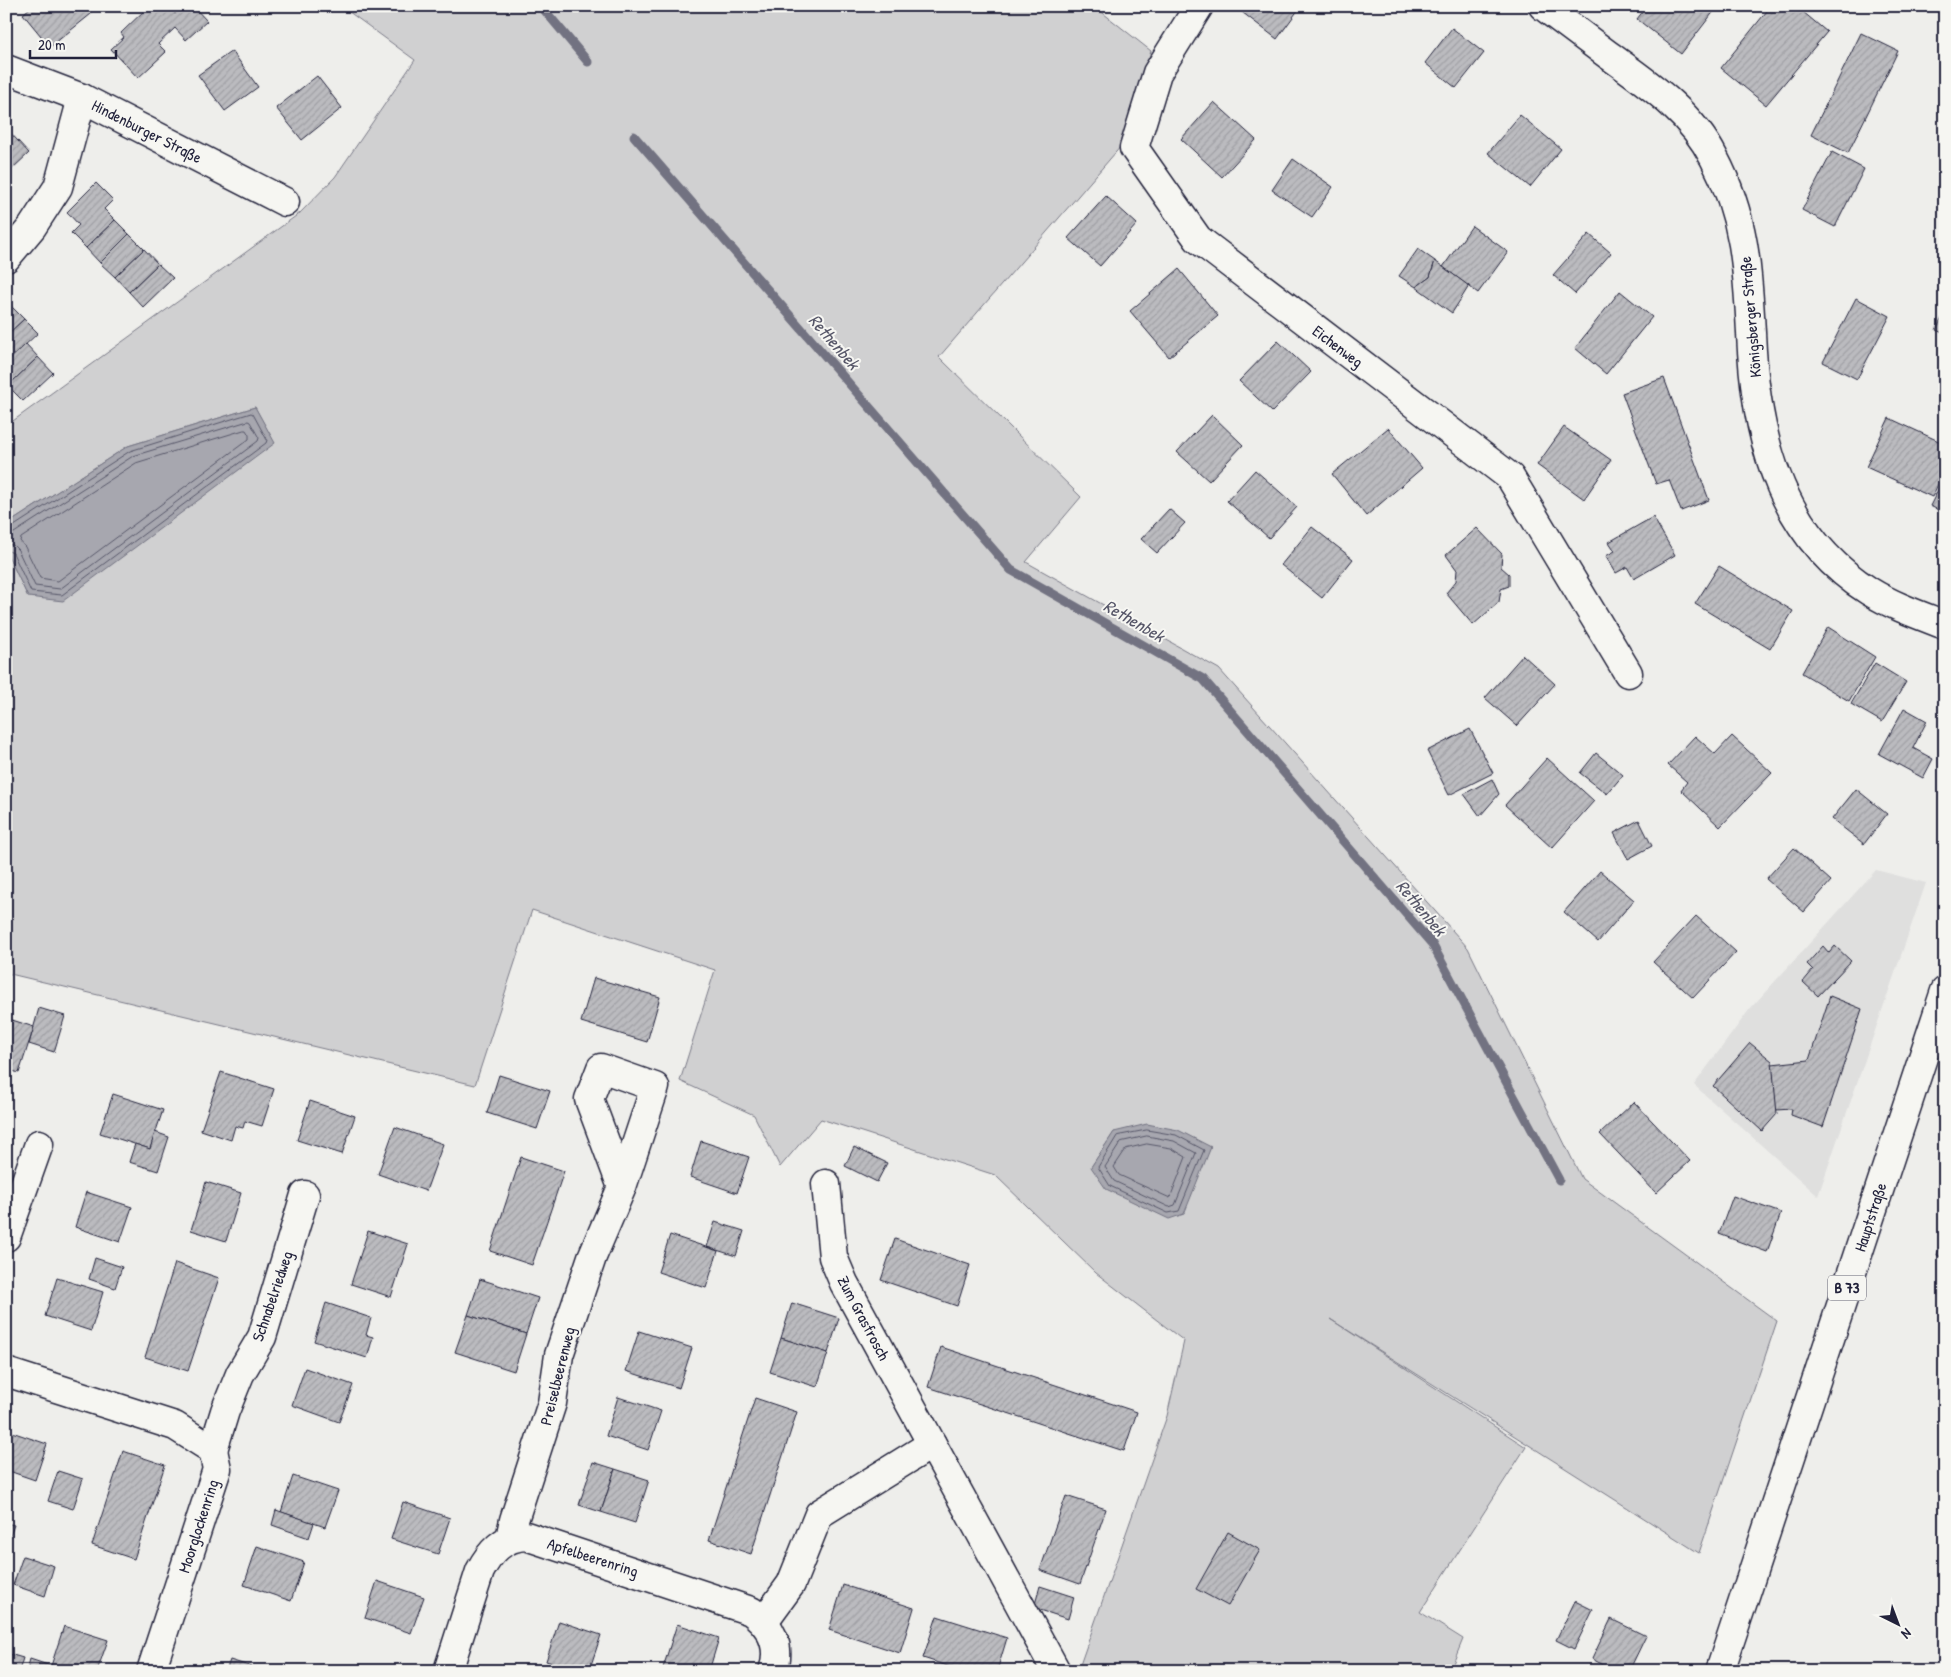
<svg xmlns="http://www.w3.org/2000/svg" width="1951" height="1677" font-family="'Patrick Hand',sans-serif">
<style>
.built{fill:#dfdfde}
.grass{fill:#d0d0d1;stroke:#797986;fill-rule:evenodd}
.water{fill:#a7a7af;stroke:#727281}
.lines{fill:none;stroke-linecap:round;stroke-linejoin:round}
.shore{stroke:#575769;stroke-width:1}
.stream{stroke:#727281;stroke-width:9}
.building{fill:url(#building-hatch);stroke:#22223b}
.minor-casing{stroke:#22223b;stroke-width:31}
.major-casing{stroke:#22223b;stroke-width:31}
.minor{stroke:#f6f6f2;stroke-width:28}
.major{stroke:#f6f6f2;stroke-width:28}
.labels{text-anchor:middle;stroke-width:4;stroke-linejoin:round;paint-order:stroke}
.shield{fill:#f6f6f2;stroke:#626272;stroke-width:1}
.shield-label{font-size:15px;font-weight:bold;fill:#22223b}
.street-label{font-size:16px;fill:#22223b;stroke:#f6f6f2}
.water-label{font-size:18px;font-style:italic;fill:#575769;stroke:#f6f6f2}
</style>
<defs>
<pattern id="building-hatch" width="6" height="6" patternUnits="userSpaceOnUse" patternTransform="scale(1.25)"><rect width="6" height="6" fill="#bbbbbf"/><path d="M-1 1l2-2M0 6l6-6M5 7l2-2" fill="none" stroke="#a0a0a5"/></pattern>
</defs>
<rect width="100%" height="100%" fill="#eeeeeb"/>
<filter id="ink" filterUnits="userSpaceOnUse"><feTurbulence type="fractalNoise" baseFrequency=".02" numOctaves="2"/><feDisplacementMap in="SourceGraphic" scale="10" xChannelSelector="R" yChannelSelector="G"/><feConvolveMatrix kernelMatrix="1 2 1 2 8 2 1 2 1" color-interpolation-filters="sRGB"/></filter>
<g filter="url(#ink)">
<path class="built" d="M1876 870 1926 883 1818 1196 1694 1085 1749 1010Z"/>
<path class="grass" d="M341 6H1094L1151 51 1122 145 939 357 1081 497 1026 562 1219 669 1468 948 1582 1179 1777 1321 1699 1553 1330 1319 1526 1447 1420 1612 1463 1639 1450 1671H1094L1080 1665 1167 1416 1184 1341 1096 1273 995 1175 821 1119 780 1167 754 1115 680 1081 715 970 532 910 475 1085 6 973V551L28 597 274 443 255 407 128 446 6 525V426L300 213 335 177 415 60ZM1114 1132 1211 1147 1091 1167Z"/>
<g class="water">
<path d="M255 407 275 443 63 601 28 597 6 551V525L128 446Z"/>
<path d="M1147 1124 1178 1130 1211 1147 1184 1214 1169 1219 1106 1189 1091 1167 1114 1132Z"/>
</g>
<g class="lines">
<g class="shore">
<path d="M244 430H246L249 435V439L58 581 40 578 25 547 20 541 21 538 136 463Z"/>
<path d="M6 529 11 528 130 451 251 413 253 414 267 440 266 443 62 595 31 592 13 553 6 550"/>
<path d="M6 535 14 533 133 456 248 421 250 422 259 438 258 441 60 589 35 586 18 550 13 545 6 544"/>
<path d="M1147 1130 1176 1135 1204 1150 1179 1211 1168 1213 1110 1186 1098 1167 1117 1136Z"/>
<path d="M1147 1136 1174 1141 1196 1153 1175 1205 1169 1207 1114 1181 1105 1167 1121 1142Z"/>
<path d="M1147 1144 1171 1148 1186 1157 1170 1198 1119 1175 1114 1167 1126 1149Z"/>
</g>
<g class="stream">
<path d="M541 6 588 62"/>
<path d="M634 136 1011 570 1203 679 1432 944 1559 1180"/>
</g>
</g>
<g class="building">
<path d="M32 6H84L91 14 50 47 23 14Z"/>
<path d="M149 6H167L175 14 183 6H193L207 21 186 40 175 28 158 44 166 52 138 78 111 49 124 37 121 33Z"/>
<path d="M1234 6H1301L1277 39Z"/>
<path d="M1647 6H1718L1681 54 1637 19Z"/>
<path d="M1771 6H1796L1827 32 1766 105 1721 68Z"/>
<path d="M1452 28 1484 53 1456 88 1425 63Z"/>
<path d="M1861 33 1898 51 1848 153 1811 135Z"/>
<path d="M232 51 258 87 225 111 198 75Z"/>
<path d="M317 76 342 108 302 140 276 108Z"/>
<path d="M1214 102 1256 140 1222 177 1181 139Z"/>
<path d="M1520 115 1561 149 1530 187 1488 153Z"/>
<path d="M6 128 29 153 12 169 6 163Z"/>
<path d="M1832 152 1864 169 1835 227 1802 210Z"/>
<path d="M1293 159 1333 187 1312 217 1272 190Z"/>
<path d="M6 163 12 169 6 174Z"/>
<path d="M96 183 113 200 104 209 115 220 86 248 71 233 79 225 67 212Z"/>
<path d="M1106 196 1137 224 1100 266 1068 238Z"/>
<path d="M115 220 129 234 100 263 86 248Z"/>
<path d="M1472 226 1508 252 1478 293 1443 267Z"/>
<path d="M129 234 144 249 115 277 100 263Z"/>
<path d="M1589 234 1611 253 1575 294 1553 275Z"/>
<path d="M144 249 158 264 129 292 115 277Z"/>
<path d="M1418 249 1435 261 1430 277 1416 287 1399 276Z"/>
<path d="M1435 261 1469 286 1452 313 1416 287 1430 277Z"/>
<path d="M158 264 173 278 143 307 129 292Z"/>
<path d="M1179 269 1218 316 1169 357 1130 311Z"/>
<path d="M1620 291 1652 317 1606 374 1575 348Z"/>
<path d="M1856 298 1890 316 1857 379 1823 362Z"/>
<path d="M8 303 24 319 6 336V305Z"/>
<path d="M1945 312V334L1936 330Z"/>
<path d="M24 319 38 333 6 363V336Z"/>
<path d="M1278 341 1311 372 1272 412 1239 381Z"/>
<path d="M26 344 38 357 8 386 6 384V363Z"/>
<path d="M38 357 53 373 23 401 8 386Z"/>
<path d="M1664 378 1709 500 1681 511 1669 480 1656 484 1622 393Z"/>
<path d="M1212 415 1243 445 1209 481 1177 452Z"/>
<path d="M1889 418 1945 444V470L1932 497 1866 467Z"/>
<path d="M1564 427 1611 460 1584 499 1537 465Z"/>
<path d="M1388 428 1422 468 1366 516 1332 474Z"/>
<path d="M1255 470 1297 507 1269 538 1227 501Z"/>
<path d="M1945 476V513L1930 506Z"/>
<path d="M1169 509 1185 523 1157 553 1141 539Z"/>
<path d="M1653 517 1675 555 1634 579 1627 567 1616 573 1606 556 1615 551 1609 542Z"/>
<path d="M1312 527 1353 559 1322 598 1281 565Z"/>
<path d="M1477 528 1502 554 1501 567 1509 574V586L1501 589 1499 602 1473 625 1446 593 1456 581 1457 570 1446 555Z"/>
<path d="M1719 566 1793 611 1770 649 1695 604Z"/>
<path d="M1828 627 1875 657 1849 701 1802 673Z"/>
<path d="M1523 655 1555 684 1517 726 1485 698Z"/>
<path d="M1875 663 1906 682 1882 722 1851 704Z"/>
<path d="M1904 708 1927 721 1913 748 1933 759 1923 778 1879 754Z"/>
<path d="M1470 729 1493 773 1449 795 1427 751Z"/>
<path d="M1695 736 1715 754 1732 736 1772 773 1720 827 1681 790 1687 782 1668 765Z"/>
<path d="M1596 753 1623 775 1607 794 1580 773Z"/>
<path d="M1547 758 1594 801 1552 848 1505 805Z"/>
<path d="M1492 779 1499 794 1480 816 1464 794Z"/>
<path d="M1856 789 1887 814 1864 844 1832 819Z"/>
<path d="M1639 820 1652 846 1628 859 1614 833Z"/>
<path d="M1794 848 1831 881 1804 912 1766 879Z"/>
<path d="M1600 871 1634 900 1598 942 1564 912Z"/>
<path d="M1696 916 1736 952 1693 998 1653 962Z"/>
<path d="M1823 946 1829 953 1835 946 1851 961 1818 996 1803 982 1813 970 1807 964Z"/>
<path d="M594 978 660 997 647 1042 581 1022Z"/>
<path d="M1830 996 1862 1009 1823 1127 1791 1115 1792 1109 1776 1110 1772 1064 1809 1060Z"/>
<path d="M39 1008 65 1016 54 1052 29 1044Z"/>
<path d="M6 1018 34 1027 19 1073 6 1069Z"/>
<path d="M1750 1043 1772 1061 1777 1114 1762 1131 1713 1086Z"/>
<path d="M221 1072 274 1089 262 1126 245 1121 243 1128 235 1126 231 1140 201 1130Z"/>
<path d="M499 1075 550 1091 537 1129 487 1113Z"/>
<path d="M113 1094 163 1110 150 1149 100 1133Z"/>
<path d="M310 1101 355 1116 342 1154 297 1140Z"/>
<path d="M1634 1102 1690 1161 1656 1193 1600 1134Z"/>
<path d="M395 1127 443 1144 426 1191 378 1174Z"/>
<path d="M155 1132 169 1137 158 1171 129 1162 135 1144 150 1149Z"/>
<path d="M701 1141 749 1157 737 1193 690 1177Z"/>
<path d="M854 1147 887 1163 877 1182 845 1166Z"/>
<path d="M521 1157 564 1171 532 1265 490 1251Z"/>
<path d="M206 1182 241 1193 226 1241 191 1230Z"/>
<path d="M86 1192 132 1207 120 1242 75 1227Z"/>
<path d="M1733 1196 1781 1213 1767 1252 1719 1234Z"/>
<path d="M715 1222 744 1231 736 1256 707 1247Z"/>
<path d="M368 1231 408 1244 391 1297 351 1284Z"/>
<path d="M1945 1233V1259L1937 1255Z"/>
<path d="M670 1235 718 1251 706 1288 658 1272Z"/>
<path d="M895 1239 970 1265 957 1306 881 1280Z"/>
<path d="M95 1258 122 1267 115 1288 89 1279Z"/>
<path d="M175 1263 219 1278 188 1371 145 1357Z"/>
<path d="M57 1278 103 1292 91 1331 45 1316Z"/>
<path d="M480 1279 538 1298 526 1334 468 1315Z"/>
<path d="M326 1303 371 1318 366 1335 373 1337 367 1358 314 1341Z"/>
<path d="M792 1303 839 1318 828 1353 781 1338Z"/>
<path d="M468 1315 526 1334 514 1371 455 1352Z"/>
<path d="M639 1331 692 1348 679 1388 626 1371Z"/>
<path d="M781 1338 828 1353 817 1387 770 1372Z"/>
<path d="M941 1347 1137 1412 1124 1451 928 1387Z"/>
<path d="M305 1368 353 1385 339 1422 292 1405Z"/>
<path d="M618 1397 661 1411 648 1450 606 1436Z"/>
<path d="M755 1398 797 1412 751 1554 709 1540Z"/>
<path d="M6 1430 47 1444 35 1480 6 1470Z"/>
<path d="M123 1451 165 1465 134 1559 92 1545Z"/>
<path d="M593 1462 615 1469 601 1512 579 1505Z"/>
<path d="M615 1469 649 1480 635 1523 601 1512Z"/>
<path d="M58 1471 83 1479 73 1509 48 1501Z"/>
<path d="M293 1476 338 1491 325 1527 281 1512Z"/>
<path d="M1066 1496 1106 1509 1080 1584 1040 1570Z"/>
<path d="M403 1502 450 1518 438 1554 391 1539Z"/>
<path d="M276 1510 314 1523 309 1538 272 1525Z"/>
<path d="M6 1523 14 1525 6 1547Z"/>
<path d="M1228 1532 1260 1550 1228 1606 1196 1589Z"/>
<path d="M257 1546 304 1562 291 1601 244 1585Z"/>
<path d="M23 1556 54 1566 45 1596 13 1585Z"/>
<path d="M377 1581 424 1597 411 1633 365 1618Z"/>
<path d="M843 1585 914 1608 900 1653 829 1630Z"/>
<path d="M1040 1586 1074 1597 1068 1619 1034 1608Z"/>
<path d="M1575 1601 1593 1610 1574 1649 1556 1640Z"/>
<path d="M937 1616 1007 1638 997 1671H963L923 1658Z"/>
<path d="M1611 1619 1646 1636 1629 1671H1615L1592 1659Z"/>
<path d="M559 1621 601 1635 589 1671H577L546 1661Z"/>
<path d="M677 1624 719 1638 709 1671H662Z"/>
<path d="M64 1626 108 1640 97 1671H65L51 1666Z"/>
<path d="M6 1653 23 1658 19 1671H6Z"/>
<path d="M30 1659 51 1666 65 1671H27Z"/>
<path d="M230 1660 265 1671H226Z"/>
</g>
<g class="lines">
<defs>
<g id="minor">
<path d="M1199 6 1157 73 1134 148 1198 239 1510 477 1628 673"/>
<path d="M1543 6C1564 22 1586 38 1607 54 1647 83 1691 112 1714 158 1748 222 1748 281 1752 351 1758 446 1784 537 1869 591 1893 606 1919 615 1945 625"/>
<path d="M6 69 82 98 285 202"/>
<path d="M6 258 32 227 58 187 82 98"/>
<path d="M826 1184 833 1257 844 1283 1056 1671"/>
<path d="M6 1237 39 1144"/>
<path d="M6 1372 175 1426 213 1450 217 1469 151 1671"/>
<path d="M213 1450 225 1411 240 1374 262 1337 305 1195"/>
<path d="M510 1538 514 1520 552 1403 559 1355 592 1257 622 1187 655 1087 601 1068 589 1099 622 1187"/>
<path d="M764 1621 791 1584 819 1514 932 1444"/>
<path d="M448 1671 480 1571C490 1552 503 1537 526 1536L751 1611C771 1626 782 1646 773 1671"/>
</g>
<path id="major" d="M1720 1671 1945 991"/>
</defs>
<use href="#minor" class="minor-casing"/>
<use href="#major" class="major-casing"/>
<use href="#minor" class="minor"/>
<use href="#major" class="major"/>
</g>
</g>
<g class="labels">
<rect class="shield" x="1828" y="1275.5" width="38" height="25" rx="4"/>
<g class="shield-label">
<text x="1847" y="1293">B 73</text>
</g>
<g class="street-label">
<text transform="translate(147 131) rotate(27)" y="6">Hindenburger Straße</text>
<text transform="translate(1750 317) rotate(-95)" y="6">Königsberger Straße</text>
<text transform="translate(1338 346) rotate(37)" y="6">Eichenweg</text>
<text transform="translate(1870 1217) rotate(-72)" y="6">Hauptstraße</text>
<text transform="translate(272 1296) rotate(-71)" y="6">Schnabelriedweg</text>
<text transform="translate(864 1318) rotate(62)" y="6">Zum Grasfrosch</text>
<text transform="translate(557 1376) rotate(-76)" y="6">Preiselbeerenweg</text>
<text transform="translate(198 1526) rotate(-72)" y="6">Moorglockenring</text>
<text transform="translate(593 1557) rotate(18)" y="6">Apfelbeerenring</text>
</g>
<g class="water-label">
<text transform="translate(834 342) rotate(49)" y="6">Rethenbek</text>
<text transform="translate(1134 621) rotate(30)" y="6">Rethenbek</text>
<text transform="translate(1421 908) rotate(50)" y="6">Rethenbek</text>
</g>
</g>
<rect width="1951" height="1677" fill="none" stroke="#f6f6f2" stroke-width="25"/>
<rect x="12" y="12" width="1926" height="1652" fill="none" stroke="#22223b" stroke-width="2" filter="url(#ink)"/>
<g transform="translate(1898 1624) rotate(138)" stroke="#f6f6f2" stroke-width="4" paint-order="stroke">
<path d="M0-4L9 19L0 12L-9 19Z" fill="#22223b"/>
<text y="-8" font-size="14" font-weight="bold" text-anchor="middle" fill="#22223b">N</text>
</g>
<path d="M30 50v8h86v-8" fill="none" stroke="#22223b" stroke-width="2.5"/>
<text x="38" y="50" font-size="15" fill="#22223b" stroke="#f6f6f2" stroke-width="4" paint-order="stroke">20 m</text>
</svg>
